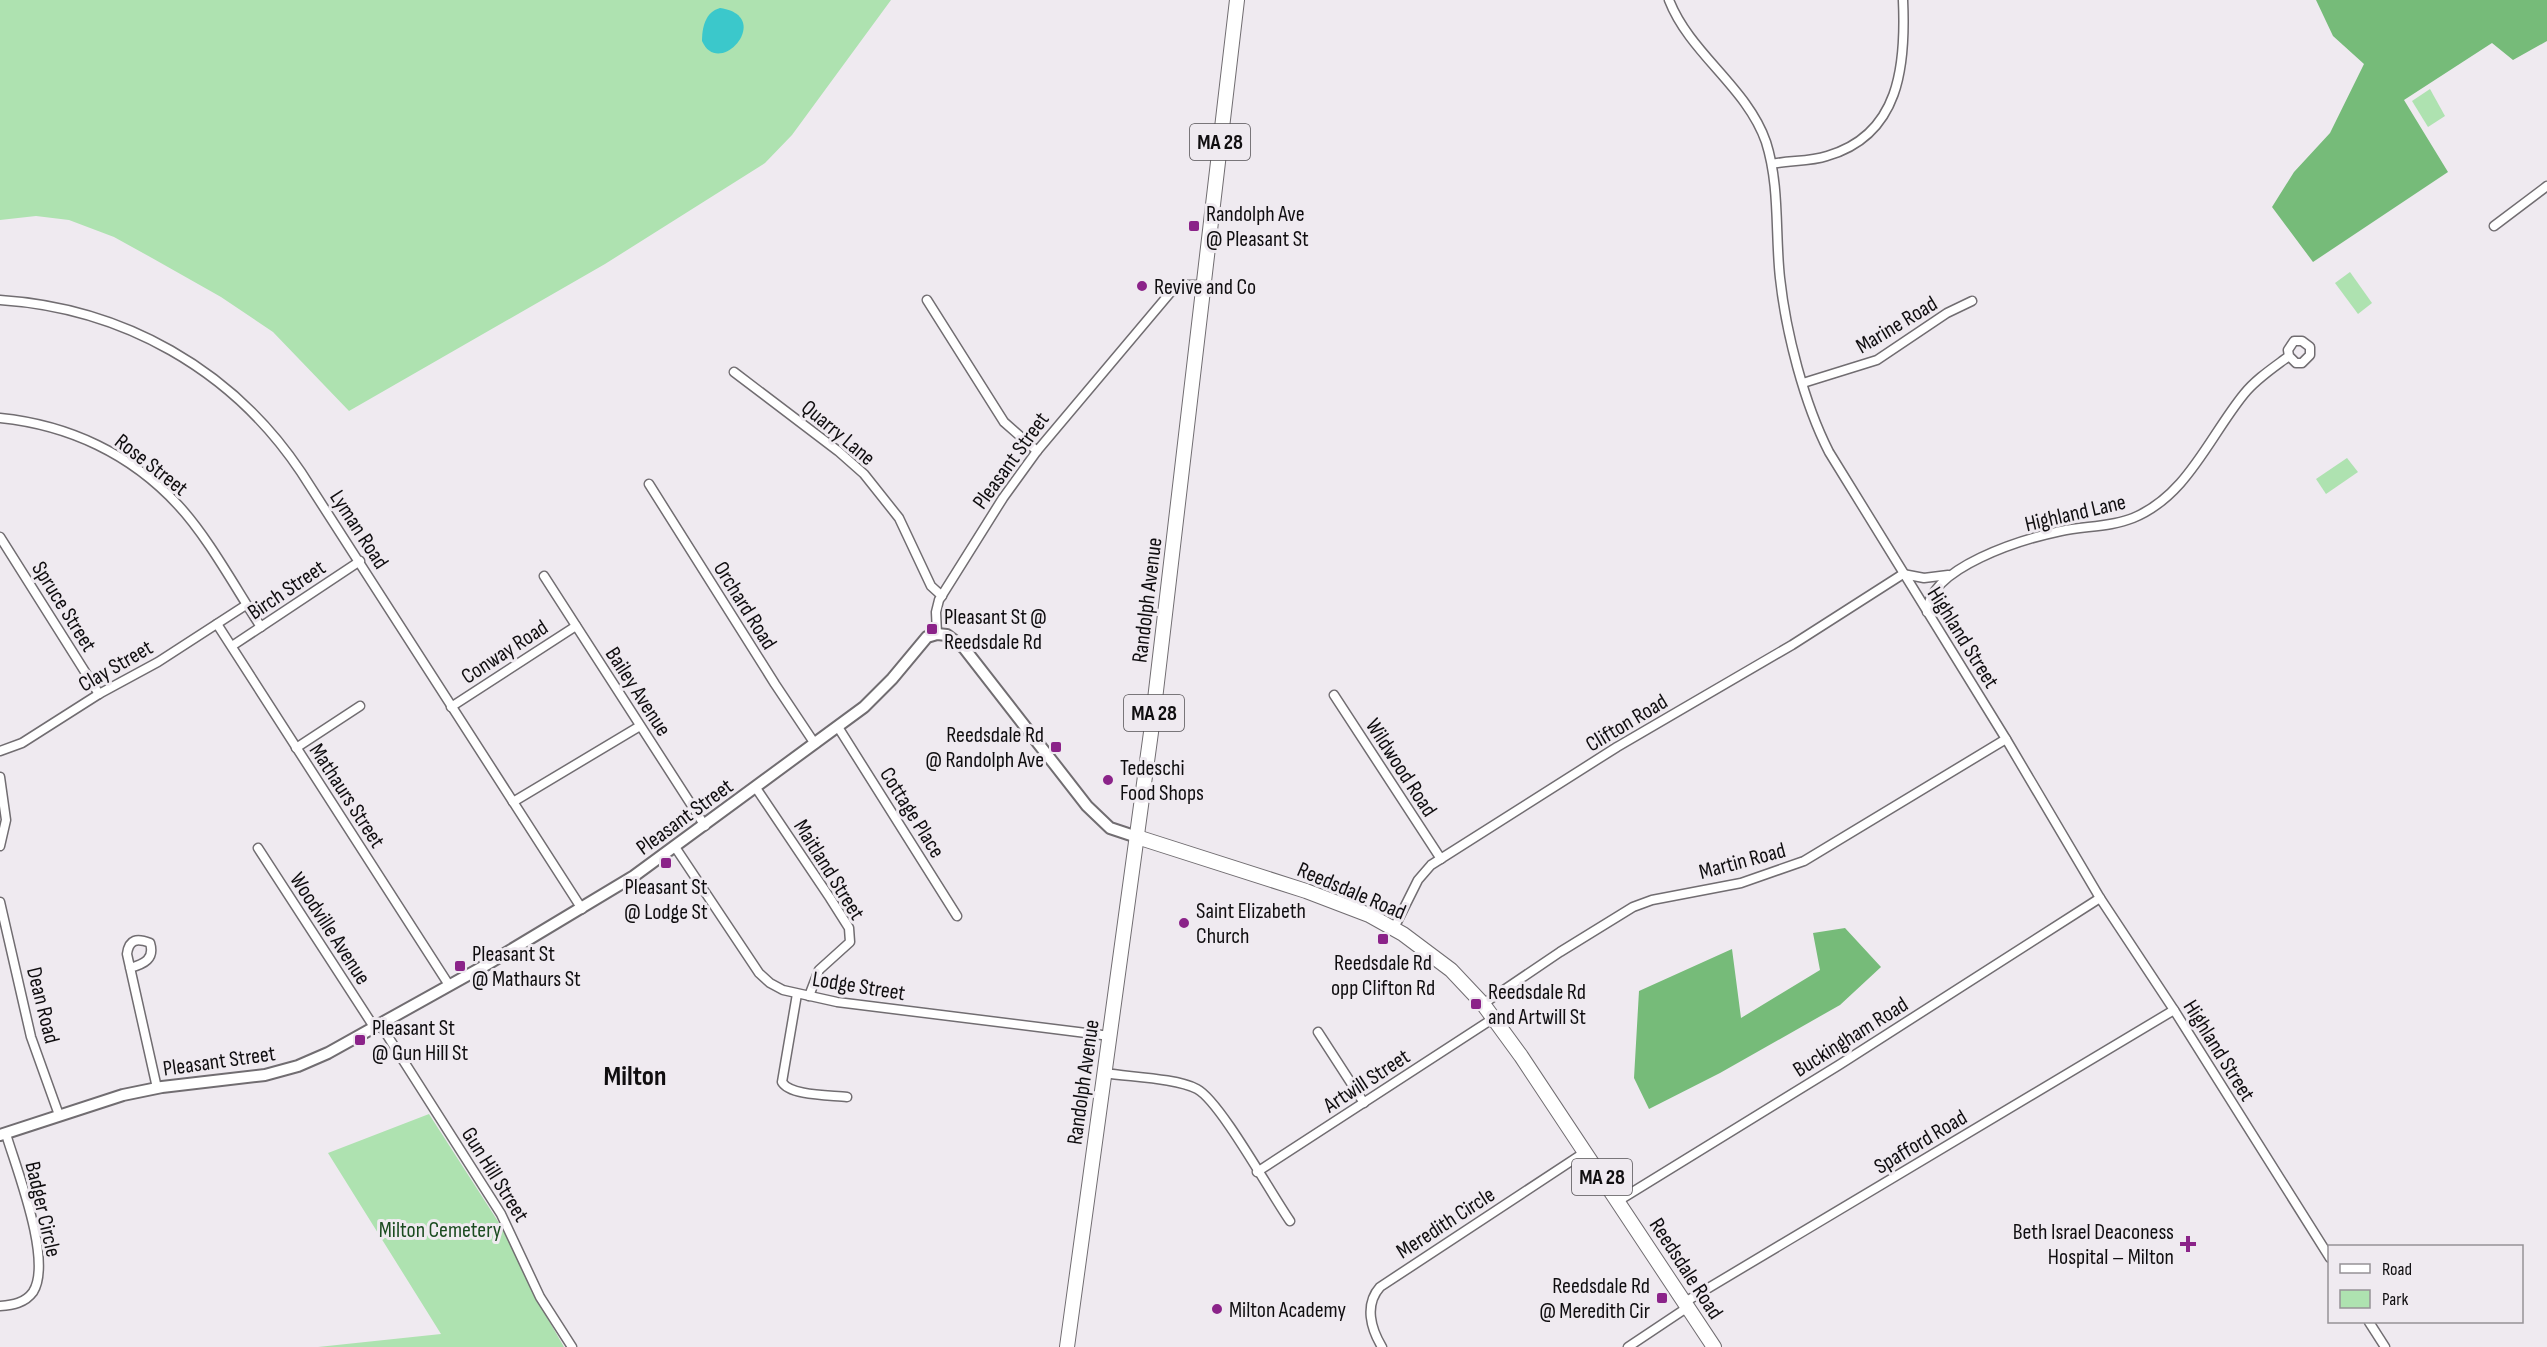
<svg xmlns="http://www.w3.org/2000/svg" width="2547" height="1347" font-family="'Sofia Sans Condensed',sans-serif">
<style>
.green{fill:#aee2b0}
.forest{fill:#76bb79}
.water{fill:#3bc8cb}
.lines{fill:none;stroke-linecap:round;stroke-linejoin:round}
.minor-casing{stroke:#716d71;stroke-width:11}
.tertiary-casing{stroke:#716d71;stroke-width:14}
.primary-casing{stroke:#716d71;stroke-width:16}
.minor{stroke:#fff;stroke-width:8}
.tertiary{stroke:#fff;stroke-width:10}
.primary{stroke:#fff;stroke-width:14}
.poi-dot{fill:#8b2389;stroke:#efeaf0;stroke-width:2}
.labels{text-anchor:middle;stroke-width:6;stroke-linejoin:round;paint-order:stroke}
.shield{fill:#efeaf0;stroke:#535053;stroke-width:1.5}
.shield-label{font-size:21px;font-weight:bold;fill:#100e10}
.poi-label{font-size:22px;fill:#100e10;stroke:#efeaf0;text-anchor:start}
.street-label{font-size:22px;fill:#100e10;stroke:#efeaf0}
.park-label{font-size:22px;fill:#1b4b20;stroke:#efeaf0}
.district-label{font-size:28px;font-weight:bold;fill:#100e10;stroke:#efeaf0}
</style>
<rect width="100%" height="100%" fill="#efeaf0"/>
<g class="green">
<path d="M0 0H891L792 135 765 163 605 264 349 411 273 332 221 297 152 258 114 237 69 220 36 216 0 220Z"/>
<path d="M2430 89 2445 116 2428 127 2412 101Z"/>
<path d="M2350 272 2372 303 2358 314 2335 283Z"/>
<path d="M2347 458 2358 472 2326 494 2316 479Z"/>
<path d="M429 1114 512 1243 536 1298 564 1347H318L441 1334 328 1153Z"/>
</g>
<g class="forest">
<path d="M2316 0H2547V41L2513 60 2492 43 2404 100 2448 172 2313 262 2272 207 2294 172 2330 133 2364 64 2333 36Z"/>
<path d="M1845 928 1881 967 1840 1005 1720 1073 1649 1109 1634 1078 1639 991 1732 949 1741 1018 1820 970 1813 933Z"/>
</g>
<path class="water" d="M720 8C775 16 719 80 702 41 702 28 705 12 720 8Z"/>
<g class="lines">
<defs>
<g id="minor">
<path d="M1669 0C1690 54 1747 87 1766 142 1780 186 1775 233 1780 278 1786 333 1804 403 1829 452L2006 739 2100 898 2174 1010 2330 1258"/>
<path d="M1772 164C1790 160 1809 162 1827 156 1900 135 1906 65 1903 0"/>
<path d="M2494 226 2547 186"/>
<path d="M0 300C123 308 232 369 301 472L582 909"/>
<path d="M927 300 1004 422 1037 451"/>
<path d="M734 372 838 451 864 474 899 518 931 586 942 596"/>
<path d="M1803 383 1877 360 1947 313 1972 301"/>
<path d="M0 418C69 425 131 454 178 505 208 537 236 589 261 627"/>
<path d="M649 484 775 684 815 744"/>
<path d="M0 537 99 694"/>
<path d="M544 576 705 826"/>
<path d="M1927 612C1929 567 2023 539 2061 531 2084 526 2111 527 2133 518 2187 496 2209 437 2244 394 2256 379 2273 368 2289 356L2288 350 2294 341H2302L2310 347V355L2302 363H2296L2289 356"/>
<path d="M217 624 449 985"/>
<path d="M937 634 936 612 939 600 1003 498 1037 451 1170 293 1185 285H1204"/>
<path d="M232 646 360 561"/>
<path d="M1334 695 1441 859"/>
<path d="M451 707 576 626"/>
<path d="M838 727 957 916"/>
<path d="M296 748 360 706"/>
<path d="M0 751 22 743 99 694 158 662 246 605"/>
<path d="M0 777 6 820 0 846"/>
<path d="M756 788 830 898 849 928 850 942 819 970 809 996"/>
<path d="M513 802 640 726"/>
<path d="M675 847 759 973 770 983 783 990 837 1002 1110 1036"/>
<path d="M258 848 374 1027"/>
<path d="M0 902 31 1037 59 1115"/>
<path d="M1394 928 1418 880 1431 865 1617 747 1792 645 1903 574 1924 578 1948 575"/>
<path d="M130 968C144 964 155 959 150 943 137 938 129 939 127 954L157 1088"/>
<path d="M797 994 782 1082C790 1096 831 1095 847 1097"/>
<path d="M1483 1004 1560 952 1633 907 1652 900 1741 883 1804 861 2006 739"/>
<path d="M380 1024 501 1214 540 1297 572 1347"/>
<path d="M1318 1032 1364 1103"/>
<path d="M1105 1073C1129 1077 1176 1078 1197 1089 1220 1101 1271 1194 1290 1221"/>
<path d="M1257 1172 1494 1018"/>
<path d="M1618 1201 1839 1065 2100 898"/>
<path d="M1685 1302 2174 1010"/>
<path d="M0 1306C13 1305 25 1303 33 1292 53 1261 16 1168 6 1134"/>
<path d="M2369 1322 2385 1347"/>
<path d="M1382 1347C1371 1329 1364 1305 1380 1287L1585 1152"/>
<path d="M1628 1347 1688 1307"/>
</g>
<path id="tertiary" d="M0 1135 123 1095 162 1087 265 1075 298 1066 328 1053 486 965 634 876 864 707 892 679 927 637 937 634 947 635 964 648 1087 806 1110 828 1137 837"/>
<g id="primary">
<path d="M1137 837 1306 891 1369 915 1403 934 1451 970 1483 1004 1521 1056 1714 1347"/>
<path d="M1067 1347 1152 725 1237 0"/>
</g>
</defs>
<use href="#minor" class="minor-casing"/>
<use href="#tertiary" class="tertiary-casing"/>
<use href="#primary" class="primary-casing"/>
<use href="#minor" class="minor"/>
<use href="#tertiary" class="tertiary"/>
<use href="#primary" class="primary"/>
</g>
<g class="poi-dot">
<rect x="1188" y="220" width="12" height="12" rx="3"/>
<circle cx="1142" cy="286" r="6"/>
<rect x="926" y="623" width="12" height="12" rx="3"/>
<rect x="1050" y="741" width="12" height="12" rx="3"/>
<circle cx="1108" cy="780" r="6"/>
<rect x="660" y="857" width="12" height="12" rx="3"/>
<circle cx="1184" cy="923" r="6"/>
<rect x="1377" y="933" width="12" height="12" rx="3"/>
<rect x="454" y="960" width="12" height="12" rx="3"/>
<rect x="1470" y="998" width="12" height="12" rx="3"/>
<rect x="354" y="1034" width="12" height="12" rx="3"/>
<path d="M2185 1235h6v6h6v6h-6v6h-6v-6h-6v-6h6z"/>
<rect x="1656" y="1292" width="12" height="12" rx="3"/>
<circle cx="1217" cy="1309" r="6"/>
</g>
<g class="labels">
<g class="shield">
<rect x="1190" y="124" width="60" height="36" rx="4.5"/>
<rect x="1124" y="695" width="60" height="36" rx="4.5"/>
<rect x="1572" y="1159" width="60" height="36" rx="4.5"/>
</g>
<g class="shield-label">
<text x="1220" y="149">MA 28</text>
<text x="1154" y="720">MA 28</text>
<text x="1602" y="1184">MA 28</text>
</g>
<g class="poi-label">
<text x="1206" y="221">Randolph Ave<tspan x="1206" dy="25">@ Pleasant St</tspan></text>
<text x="1154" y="294">Revive and Co</text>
<text x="944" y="624">Pleasant St @<tspan x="944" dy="25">Reedsdale Rd</tspan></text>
<text x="1044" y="742" text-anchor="end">Reedsdale Rd<tspan x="1044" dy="25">@ Randolph Ave</tspan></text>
<text x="1120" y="775">Tedeschi<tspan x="1120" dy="25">Food Shops</tspan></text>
<text x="666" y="894" text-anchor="middle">Pleasant St<tspan x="666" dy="25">@ Lodge St</tspan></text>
<text x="1196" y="918">Saint Elizabeth<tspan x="1196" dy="25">Church</tspan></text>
<text x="472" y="961">Pleasant St<tspan x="472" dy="25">@ Mathaurs St</tspan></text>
<text x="1383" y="970" text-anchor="middle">Reedsdale Rd<tspan x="1383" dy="25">opp Clifton Rd</tspan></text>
<text x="1488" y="999">Reedsdale Rd<tspan x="1488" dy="25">and Artwill St</tspan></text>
<text x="372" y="1035">Pleasant St<tspan x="372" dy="25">@ Gun Hill St</tspan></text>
<text x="2174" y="1239" text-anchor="end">Beth Israel Deaconess<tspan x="2174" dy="25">Hospital – Milton</tspan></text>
<text x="1650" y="1293" text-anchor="end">Reedsdale Rd<tspan x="1650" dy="25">@ Meredith Cir</tspan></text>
<text x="1229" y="1317">Milton Academy</text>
</g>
<g class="street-label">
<text transform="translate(1896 324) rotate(-31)" y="8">Marine Road</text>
<text transform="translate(839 432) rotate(40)" y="8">Quarry Lane</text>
<text transform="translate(1010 460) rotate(-54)" y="8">Pleasant Street</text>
<text transform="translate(152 464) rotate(38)" y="8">Rose Street</text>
<text transform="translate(2075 512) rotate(-13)" y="8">Highland Lane</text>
<text transform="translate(360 529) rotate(57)" y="8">Lyman Road</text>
<text transform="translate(286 589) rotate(-34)" y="8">Birch Street</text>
<text transform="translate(1146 600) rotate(-83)" y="8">Randolph Avenue</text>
<text transform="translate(746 605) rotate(58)" y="8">Orchard Road</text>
<text transform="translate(65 606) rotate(58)" y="8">Spruce Street</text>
<text transform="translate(1964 637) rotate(58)" y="8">Highland Street</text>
<text transform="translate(504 651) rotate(-33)" y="8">Conway Road</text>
<text transform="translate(115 665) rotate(-30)" y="8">Clay Street</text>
<text transform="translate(639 691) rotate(57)" y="8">Bailey Avenue</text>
<text transform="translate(1626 722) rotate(-31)" y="8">Clifton Road</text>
<text transform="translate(1402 767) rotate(57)" y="8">Wildwood Road</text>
<text transform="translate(348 795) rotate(57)" y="8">Mathaurs Street</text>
<text transform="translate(913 812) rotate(58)" y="8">Cottage Place</text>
<text transform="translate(684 816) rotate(-36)" y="8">Pleasant Street</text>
<text transform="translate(1742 860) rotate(-15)" y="8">Martin Road</text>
<text transform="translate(830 869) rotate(58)" y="8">Maitland Street</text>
<text transform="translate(1352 890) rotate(23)" y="8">Reedsdale Road</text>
<text transform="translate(331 928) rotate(57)" y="8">Woodville Avenue</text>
<text transform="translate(859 985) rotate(9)" y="8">Lodge Street</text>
<text transform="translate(44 1005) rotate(76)" y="8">Dean Road</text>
<text transform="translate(1850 1036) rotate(-32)" y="8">Buckingham Road</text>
<text transform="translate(2220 1050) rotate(58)" y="8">Highland Street</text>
<text transform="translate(219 1060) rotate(-8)" y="8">Pleasant Street</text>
<text transform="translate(1366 1080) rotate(-33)" y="8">Artwill Street</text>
<text transform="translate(1082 1082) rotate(-82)" y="8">Randolph Avenue</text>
<text transform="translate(1920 1141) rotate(-31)" y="8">Spafford Road</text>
<text transform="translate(496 1174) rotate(58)" y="8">Gun Hill Street</text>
<text transform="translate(44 1209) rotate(77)" y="8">Badger Circle</text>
<text transform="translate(1445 1222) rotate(-33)" y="8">Meredith Circle</text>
<text transform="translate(1687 1268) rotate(57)" y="8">Reedsdale Road</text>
</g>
<g class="park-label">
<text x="440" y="1237">Milton Cemetery</text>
</g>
<g class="district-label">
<text x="635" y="1085">Milton</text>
</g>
</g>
<rect x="2328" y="1245" width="195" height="78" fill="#efeaf0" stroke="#969296" stroke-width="1.5"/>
<rect x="2340" y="1264" width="30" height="9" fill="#ffffff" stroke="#969296" stroke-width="1.5"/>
<text x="2382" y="1275" font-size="18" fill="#100e10">Road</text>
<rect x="2340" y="1290" width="30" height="18" fill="#aee2b0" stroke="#969296" stroke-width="1.5"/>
<text x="2382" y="1305" font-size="18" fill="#100e10">Park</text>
</svg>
